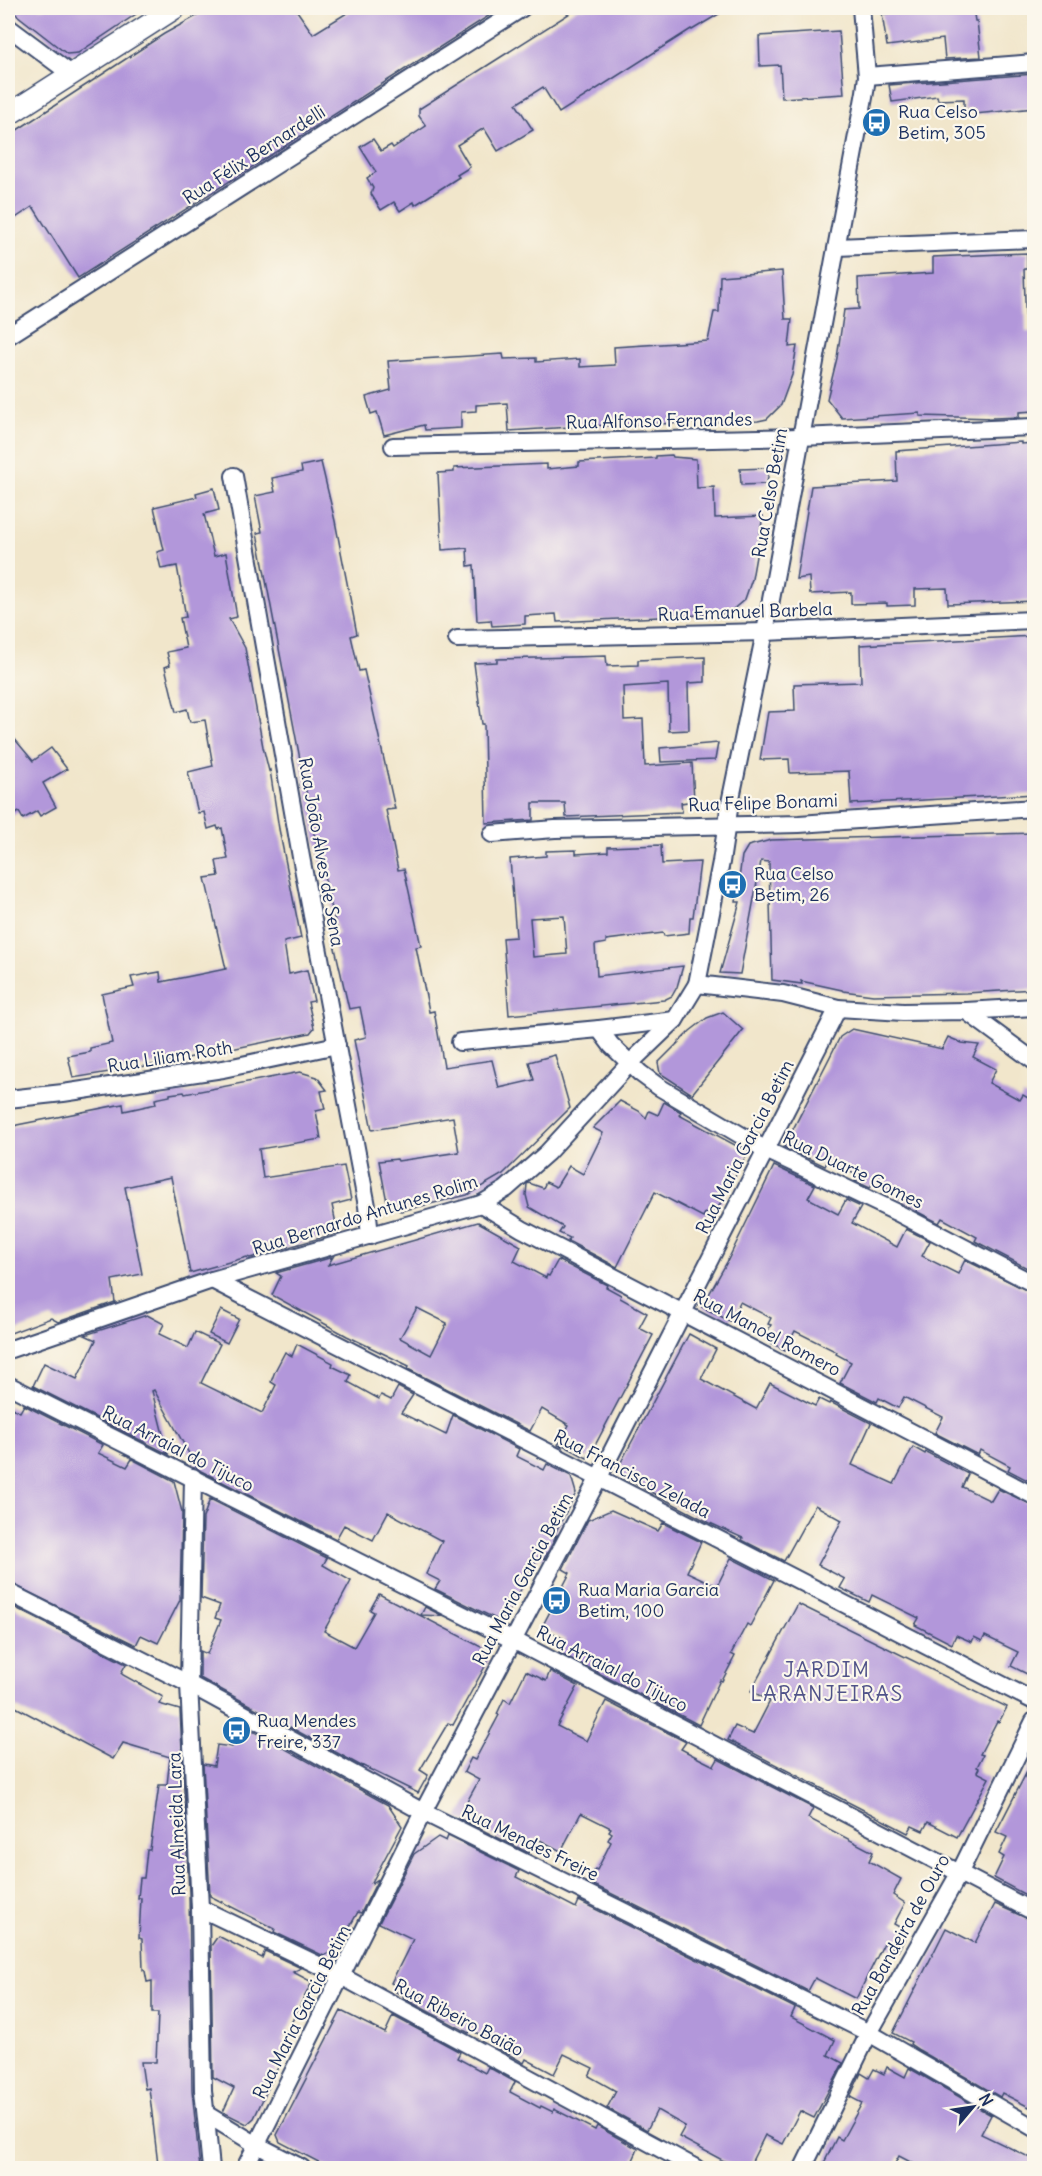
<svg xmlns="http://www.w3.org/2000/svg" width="1042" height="2176" font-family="Delius,sans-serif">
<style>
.building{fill:#b297da;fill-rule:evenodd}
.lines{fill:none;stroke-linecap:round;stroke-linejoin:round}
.minor-casing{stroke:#3b4a6e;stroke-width:20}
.tertiary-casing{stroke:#3b4a6e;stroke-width:24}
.minor{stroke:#fff;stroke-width:16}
.tertiary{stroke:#fff;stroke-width:21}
.labels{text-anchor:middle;stroke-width:4.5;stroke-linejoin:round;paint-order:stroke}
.poi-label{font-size:18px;fill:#1b2f5e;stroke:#fbf7ec;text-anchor:start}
.street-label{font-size:18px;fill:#1b2f5e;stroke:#fbf7ec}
.quarter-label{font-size:21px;letter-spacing:1.5px;fill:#505389;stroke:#fbf7ec}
</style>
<rect width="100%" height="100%" fill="#fbf7ec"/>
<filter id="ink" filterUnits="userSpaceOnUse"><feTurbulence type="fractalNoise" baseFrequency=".0167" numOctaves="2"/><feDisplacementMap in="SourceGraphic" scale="12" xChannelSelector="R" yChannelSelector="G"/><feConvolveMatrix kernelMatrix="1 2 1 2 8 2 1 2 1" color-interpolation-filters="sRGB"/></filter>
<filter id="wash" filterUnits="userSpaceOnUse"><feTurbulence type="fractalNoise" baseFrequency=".008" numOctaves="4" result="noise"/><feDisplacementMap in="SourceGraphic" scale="24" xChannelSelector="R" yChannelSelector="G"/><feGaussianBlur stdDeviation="1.35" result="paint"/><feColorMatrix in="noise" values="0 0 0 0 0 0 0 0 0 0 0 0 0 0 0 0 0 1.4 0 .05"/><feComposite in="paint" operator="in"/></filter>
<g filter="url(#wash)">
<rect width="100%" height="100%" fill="#f1e6cb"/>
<g id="blocks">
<g class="building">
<path d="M8 8H145L78 53 67 54Z"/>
<path d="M211 8H295L313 34 355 8H501L78 278 34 208 32 207 8 223V136L164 34Z"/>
<path d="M578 8H729L692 30 691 29 559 113 543 87 516 104 533 130 498 151 484 128 457 145 470 167 457 175 459 177 415 205 414 202 400 211 394 202 381 210 371 194 373 188 367 178 376 172 360 147 373 139 381 151 391 145 393 148 426 126 419 116V109Z"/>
<path d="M945 8H973L975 21H977L981 57 945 59 943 39 887 46 882 14Z"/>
<path d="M839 31 844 94 782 98 780 65 760 66 759 36Z"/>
<path d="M1035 74V108L975 114V109L964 110V99L938 100 937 96 892 102 889 85Z"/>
<path d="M1027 253V269H1024L1026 332H1035V411L1019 412V417L994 418 920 416V413L842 418 827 399 837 358 844 310 859 309 858 278 933 273V257Z"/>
<path d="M782 271 785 319H792L789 347 797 346 792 375 781 405 767 419 758 421 586 426 509 431 507 403 476 405V411L461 412V428L425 430 424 425 384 435 377 412 371 414 366 397 391 390 388 361 503 354 504 359 536 358V362L580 359V367L615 365 614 347 708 341 714 312H719L720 276Z"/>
<path d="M1021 442V444L1035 443V601L948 604 947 588 915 589V605L887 606V603L851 604V592L810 594 809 577 796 579 811 486 897 481 896 451Z"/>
<path d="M672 455 673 457 696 459 697 488 714 487 715 518 763 516 752 579 745 599 731 611 722 614 557 622 556 614 525 616V624L492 626 491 620 477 621 474 565 468 566 467 548 442 550 438 473 454 472V468L547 464V469L579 466V462L656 458V456Z"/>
<path d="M321 462 335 521 357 634 351 636 359 671 364 670 395 809 386 810 398 870 404 869 421 946 416 947 428 1006 429 1012 434 1011 444 1067 492 1060 499 1088 534 1080 529 1062 555 1055 570 1108 503 1174 467 1195 401 1211 392 1208 387 1202 379 1161 397 1159 398 1161 459 1152 453 1117 372 1130 354 1040 366 1037 360 1007 349 1009 335 948 333 936 338 934 315 838 257 533 262 532 255 496 275 492 272 478 302 472 301 466Z"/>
<path d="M769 468 767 484 741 485 740 469Z"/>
<path d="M214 488 219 510 204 514 214 556 226 553 237 617 229 619 245 648 263 747 269 771 270 770 279 829 301 938 284 942 289 974 307 970 314 1001 308 1002 314 1028 310 1033 158 1064 73 1078 68 1056 90 1052V1048L112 1043 102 994 134 987 131 977 160 972 161 982 226 969 205 878 219 876 216 861 228 859 222 828 218 829 217 826 208 829 204 812 198 813 188 772 213 766 205 720 190 722 187 709 176 712 165 667 170 665 167 652 186 648 180 618 186 617 177 566 161 569 157 552 164 550 154 507 197 497 196 493Z"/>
<path d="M1035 636V725H1033L1035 794 851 804 849 771 790 773 789 759 760 760 768 712 795 711 794 684 861 682 860 645Z"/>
<path d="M606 656 607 666 638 665V660L705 657V682L688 683 689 730 669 731 668 684 623 687 624 720 643 719 645 766 692 763 694 801 681 803 682 812 566 817 565 803H533V820L486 823 484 724H482L474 663 497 662V659Z"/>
<path d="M8 731 33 761 51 748 67 769 43 783 56 807 40 816 37 811 23 819 19 812 8 818Z"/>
<path d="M718 743 715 760 661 762 660 748Z"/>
<path d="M1035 833V989L966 993 873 995 843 991 842 990 801 981 802 984 772 980 769 862 761 861 740 974 720 973 740 902H736L742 856 748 846 771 840Z"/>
<path d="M661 845 662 864 700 862 693 917H690L689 933 664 936 663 933 606 940V943L595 945 597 976 683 966 677 987 672 996 664 1000 509 1015 503 938 516 937 510 859 546 856V851L576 850V854L608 852V847ZM564 916 567 954 533 957 530 918Z"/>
<path d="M723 1012 743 1030 692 1094 660 1073 658 1063 690 1031 707 1018Z"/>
<path d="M852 1029 942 1049 948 1037 962 1043 979 1045 973 1057 996 1069 989 1083 1020 1100 1023 1095 1035 1102V1272L975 1241 977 1237 942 1218 939 1223 916 1211 918 1208 873 1183 870 1188 855 1181 858 1176 828 1160 825 1166 784 1147 840 1037Z"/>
<path d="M300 1072 317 1077 327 1090 321 1091 325 1109 316 1111 321 1139 259 1149 263 1178 344 1166 351 1200 332 1205 338 1233 250 1258 247 1257 190 1273 171 1177 125 1187 142 1274 112 1280 115 1302 58 1322 51 1318 8 1334V1261L13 1260 8 1233V1129L17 1125 123 1104 124 1111 156 1104 155 1099 170 1096V1094L184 1092 185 1094Z"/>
<path d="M620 1101 639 1111 646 1118 649 1111 658 1115 664 1102 681 1112 679 1115 748 1152 713 1217 705 1213 703 1217 655 1192 617 1267 568 1241 570 1238 559 1233 563 1227 529 1207 526 1195 527 1184 529 1183 543 1188 546 1182 556 1187 569 1166 583 1174 603 1133 593 1128Z"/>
<path d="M774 1166 815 1185 808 1198 838 1214 846 1200 861 1207 852 1223 897 1247 906 1229 930 1241 922 1256 958 1274 965 1260 1035 1294V1484L1008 1470 1010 1466 980 1450 978 1455 935 1433 943 1417 904 1397 898 1408 879 1398 877 1402 840 1383 851 1362 836 1354 837 1352 795 1331 785 1350 771 1343 772 1341 765 1337 771 1325 768 1324 771 1318 740 1302 730 1321 702 1307 727 1262Z"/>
<path d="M478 1222 521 1246 514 1261 546 1278 547 1275 549 1276 558 1260 607 1285 606 1287 621 1295 620 1298 647 1313 639 1328 653 1335 592 1451 587 1458 561 1444 562 1447 558 1445 569 1425 542 1409 530 1431 408 1369 409 1366 347 1336 272 1295 281 1276 276 1273 333 1257 328 1265ZM417 1308 447 1323 431 1355 400 1338Z"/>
<path d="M221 1310 239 1319 227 1343 209 1334Z"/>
<path d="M147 1315 164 1324 159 1334 188 1348 195 1332 220 1344 201 1383 262 1413 276 1385 271 1382 275 1371 285 1352 292 1356 297 1344 333 1363 332 1366 351 1375 348 1382 379 1399 381 1395 391 1400 398 1387 413 1395 401 1413 446 1435 453 1415 519 1449 516 1456 544 1470 547 1464 571 1476 576 1493 553 1537 557 1535 544 1559 539 1556 505 1619 498 1620 435 1589 440 1581 426 1574 442 1541 388 1512 373 1540 344 1525 336 1539 201 1471 197 1468 154 1390 152 1391 168 1454 33 1386 44 1363 77 1379 96 1340 85 1335Z"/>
<path d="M689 1334 716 1349 701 1379 756 1409 770 1383 815 1406 819 1399 829 1404 830 1402 871 1423 852 1465 894 1484 913 1447 925 1454 926 1452 968 1474 962 1487 991 1501 998 1489 1035 1506V1678L1011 1666 1018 1652 985 1636 982 1641 974 1637 972 1642 956 1635 952 1644 915 1625 919 1618 872 1595 869 1602 840 1588 845 1579 818 1565 842 1520 815 1505 784 1561 742 1540 743 1538 710 1523 622 1477 619 1466Z"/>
<path d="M24 1405 103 1445 98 1453 127 1467 132 1459 174 1481 182 1512 180 1600 158 1643 141 1635 136 1645 8 1582V1406L20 1412Z"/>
<path d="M210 1499 327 1558 323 1565 351 1581 324 1631 354 1647 374 1612 370 1610 379 1594 483 1648 486 1652 488 1661 453 1725 448 1723 420 1770 428 1775 418 1793 361 1765 363 1767 200 1678V1651L207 1654 221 1620 215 1618 220 1605 201 1598 203 1518Z"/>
<path d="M611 1510 658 1531 663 1523 701 1542 687 1572 717 1586 731 1558 774 1580 750 1626 747 1624 731 1654 735 1656 722 1681 720 1680 699 1725 560 1653 566 1640 542 1627 570 1573 563 1569 588 1520Z"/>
<path d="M8 1604 126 1664 121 1673 123 1675 163 1697 159 1704 180 1710 189 1893 192 2090 200 2169H168V2165H158L149 2088 145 2089 141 2062H156L158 2013H152V1981L147 1982 145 1971 143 1970 142 1939 139 1938 141 1898H138L140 1878H144L147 1850H150L159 1785H167L170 1757 123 1743 113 1759 8 1703Z"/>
<path d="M798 1604 1007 1707 999 1722 997 1721 980 1754 983 1755 977 1767 979 1768 977 1772 989 1778 957 1837 928 1822 923 1831 912 1826 908 1833 728 1740 735 1726 753 1734 770 1701 751 1691Z"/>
<path d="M425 1607 443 1616 421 1615Z"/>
<path d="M526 1671 546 1681 550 1671 578 1686 557 1726 586 1741 606 1701 686 1742 681 1749 700 1759 714 1766 718 1759 813 1808 808 1818 873 1852 869 1861 901 1879 893 1895 905 1903 894 1924 908 1932 898 1951 884 1943 856 1999 815 1978 808 1991 588 1882 595 1869 597 1870 611 1842 608 1840 612 1833 609 1831 611 1828 581 1813 561 1851 536 1838 529 1853 458 1818 479 1780 464 1772 471 1758 475 1760 499 1715 497 1714 504 1699 510 1703Z"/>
<path d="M236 1722 388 1805 402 1826 371 1884 378 1879 361 1913 358 1912 337 1949 324 1956 274 1932 275 1929 210 1896 203 1764 214 1766 217 1745 232 1747Z"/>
<path d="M1035 1756V1900L994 1878 1004 1857 999 1854 1007 1837 996 1832Z"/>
<path d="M448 1836 519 1871 516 1877 576 1908 579 1901 795 2008 791 2017 835 2040 828 2055 843 2063 814 2118 800 2111 783 2144 765 2135 748 2169H739L679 2137 685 2126 657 2110 647 2130 607 2108 616 2091 589 2076 593 2068 564 2054 554 2074 526 2059 524 2063 497 2048 499 2044 471 2030 469 2033 403 1998 404 1996 396 1992 399 1987 391 1983 413 1939 379 1923 414 1854 438 1837 446 1841Z"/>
<path d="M995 1904 1035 1922V2097L1029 2107 1002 2093 1000 2097 919 2050 910 2044 911 2042 893 2033 946 1928 975 1943Z"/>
<path d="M218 1936 262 1958 265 1951 301 1968 293 1972 312 1982 282 2041 289 2044 254 2118 247 2124 223 2112 234 2088 213 2077 211 1946Z"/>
<path d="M341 2011 385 2033 393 2016 460 2052 457 2058 485 2073 488 2067 515 2082 510 2092 540 2108 541 2106 553 2112 554 2109 595 2130 597 2126 638 2149 629 2169H332L280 2142 277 2135Z"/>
<path d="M887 2067 905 2077 909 2068 991 2115 981 2134 1035 2160V2169H924L899 2156 892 2169H821L837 2137 842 2140 862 2103 850 2097 861 2073 869 2078 874 2069 884 2074Z"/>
</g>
</g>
</g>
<g filter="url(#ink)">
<use href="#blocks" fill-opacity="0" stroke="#3b4a6e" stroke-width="1.5"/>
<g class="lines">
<defs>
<g id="minor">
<path d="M8 27 71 74"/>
<path d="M867 76 1034 63"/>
<path d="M837 247 1034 239"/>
<path d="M8 336 522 8"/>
<path d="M393 446 800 437 1034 427"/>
<path d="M234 476 301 857 367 1206 370 1236"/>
<path d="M457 639 765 632 1034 620"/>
<path d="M492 834 555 829 799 824 1034 808"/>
<path d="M697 984 721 862 730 803 765 632 865 92 867 76 861 8"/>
<path d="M966 1011 1034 1007"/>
<path d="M599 1029 675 1020"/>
<path d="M460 1042 599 1029 611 1045 640 1073 659 1087 766 1150 896 1212 1034 1284"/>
<path d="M8 1099 63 1093 223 1069 337 1045"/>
<path d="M481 1204 522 1229 1034 1496"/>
<path d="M212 1280 1034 1701"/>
<path d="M8 1350 212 1280 481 1204 506 1189 547 1153 629 1064 675 1020 697 984 783 994 838 1008 903 1012 966 1011 1034 1061"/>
<path d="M8 1385 513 1640 1034 1912"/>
<path d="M193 1477 189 1684 200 1908 203 2090 211 2168"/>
<path d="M8 1592 189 1684 423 1812 869 2033 1034 2128"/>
<path d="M200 1908 341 1976 696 2168"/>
<path d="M206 2114 257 2145 302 2168"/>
<path d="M245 2168 423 1812 598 1479 838 1008"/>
<path d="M803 2168 869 2033 960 1872 1034 1721"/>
</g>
<path id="tertiary" d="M8 115 175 8"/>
</defs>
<use href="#minor" class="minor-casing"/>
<use href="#tertiary" class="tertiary-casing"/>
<use href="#minor" class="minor"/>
<use href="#tertiary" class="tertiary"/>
</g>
</g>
<defs>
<symbol id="bus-disc" viewBox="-11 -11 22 22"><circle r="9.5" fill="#1f6fb2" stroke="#fbf7ec"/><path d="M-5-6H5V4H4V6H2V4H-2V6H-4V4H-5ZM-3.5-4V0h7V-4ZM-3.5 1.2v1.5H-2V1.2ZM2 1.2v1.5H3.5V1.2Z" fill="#fff"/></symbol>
</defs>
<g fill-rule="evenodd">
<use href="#bus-disc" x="860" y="106" width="33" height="33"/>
<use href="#bus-disc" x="716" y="868" width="33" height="33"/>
<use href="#bus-disc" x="540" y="1584" width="33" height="33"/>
<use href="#bus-disc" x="220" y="1714" width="33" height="33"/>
</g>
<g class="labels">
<g class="poi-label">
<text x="898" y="118">Rua Celso<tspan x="898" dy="21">Betim, 305</tspan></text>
<text x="754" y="880">Rua Celso<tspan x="754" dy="21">Betim, 26</tspan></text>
<text x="578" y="1596">Rua Maria Garcia<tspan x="578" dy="21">Betim, 100</tspan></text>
<text x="257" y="1727">Rua Mendes<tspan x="257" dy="21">Freire, 337</tspan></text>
</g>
<g class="street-label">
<text transform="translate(254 155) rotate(-33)" y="6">Rua Félix Bernardelli</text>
<text transform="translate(659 421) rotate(-1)" y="6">Rua Alfonso Fernandes</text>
<text transform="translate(770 493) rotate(-80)" y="6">Rua Celso Betim</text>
<text transform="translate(745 612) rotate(-2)" y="6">Rua Emanuel Barbela</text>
<text transform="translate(763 803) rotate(-2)" y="6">Rua Felipe Bonami</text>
<text transform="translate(321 852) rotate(80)" y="6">Rua João Alves de Sena</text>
<text transform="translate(170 1057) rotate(-9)" y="6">Rua Liliam Roth</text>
<text transform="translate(745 1147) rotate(-63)" y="6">Rua Maria Garcia Betim</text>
<text transform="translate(853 1170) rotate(26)" y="6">Rua Duarte Gomes</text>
<text transform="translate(365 1215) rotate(-17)" y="6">Rua Bernardo Antunes Rolim</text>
<text transform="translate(767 1333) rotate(28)" y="6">Rua Manoel Romero</text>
<text transform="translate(178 1449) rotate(27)" y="6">Rua Arraial do Tijuco</text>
<text transform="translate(632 1474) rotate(27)" y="6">Rua Francisco Zelada</text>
<text transform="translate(523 1579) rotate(-62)" y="6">Rua Maria Garcia Betim</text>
<text transform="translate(612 1669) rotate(27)" y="6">Rua Arraial do Tijuco</text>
<text transform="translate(177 1824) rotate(-92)" y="6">Rua Almeida Lara</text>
<text transform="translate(530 1843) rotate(26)" y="6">Rua Mendes Freire</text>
<text transform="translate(901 1935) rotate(-61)" y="6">Rua Bandeira de Ouro</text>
<text transform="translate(302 2012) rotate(-63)" y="6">Rua Maria Garcia Betim</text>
<text transform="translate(459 2018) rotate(28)" y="6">Rua Ribeiro Baião</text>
</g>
<g class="quarter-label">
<text x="827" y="1677">JARDIM<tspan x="827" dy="24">LARANJEIRAS</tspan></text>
</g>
</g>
<rect width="1042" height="2176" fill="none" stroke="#fbf7ec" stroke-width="30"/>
<g transform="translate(973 2107) rotate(61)" stroke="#fbf7ec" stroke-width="4.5" paint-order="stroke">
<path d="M0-4.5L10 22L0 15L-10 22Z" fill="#1b2f5e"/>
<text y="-9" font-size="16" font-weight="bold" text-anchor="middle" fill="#1b2f5e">N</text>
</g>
</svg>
